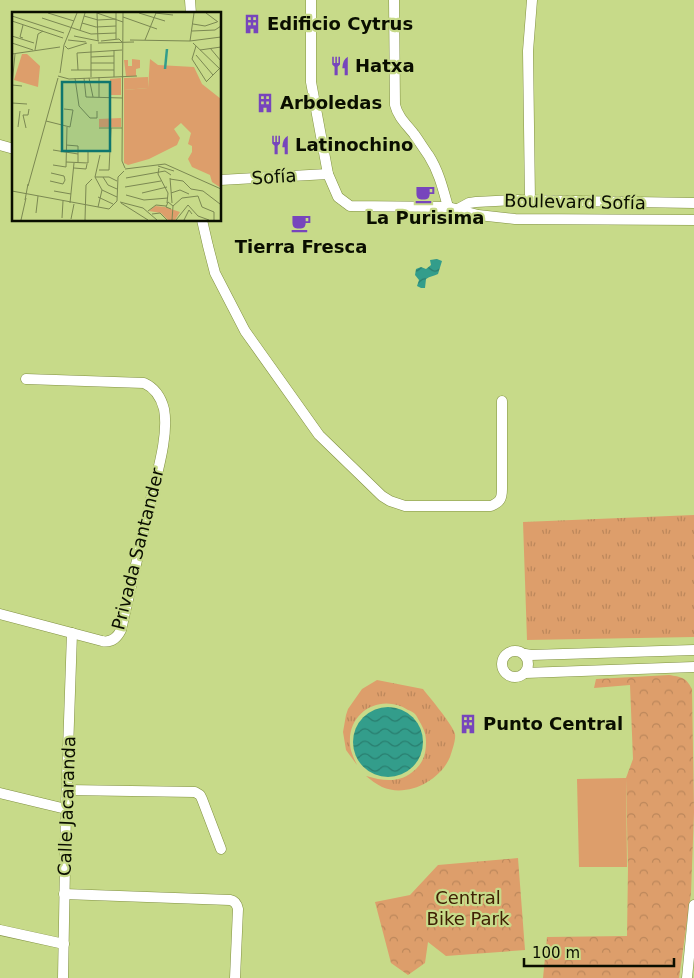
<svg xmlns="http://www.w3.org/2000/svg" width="694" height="978" font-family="'DejaVu Sans',sans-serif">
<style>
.grass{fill:url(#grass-tufts)}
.forest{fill:url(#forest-crowns)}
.pitch{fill:#dd9e6b}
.water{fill:url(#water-waves)}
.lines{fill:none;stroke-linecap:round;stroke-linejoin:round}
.minor-casing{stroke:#819142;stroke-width:11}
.minor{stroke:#fff;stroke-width:10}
.labels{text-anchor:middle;stroke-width:4.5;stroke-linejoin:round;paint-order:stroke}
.poi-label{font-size:18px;font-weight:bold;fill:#0a0e00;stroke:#c7da89;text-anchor:start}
.street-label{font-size:18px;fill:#0a0e00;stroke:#c7da89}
.park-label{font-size:18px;fill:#3f2004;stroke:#c7da89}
.inset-river{fill:none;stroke:#339d8b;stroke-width:2.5}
.inset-road{fill:none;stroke:#7b8852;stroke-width:1}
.view{fill:#0f766e;fill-opacity:0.15;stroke:#0f766e;stroke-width:2.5}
.inset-edge{fill:none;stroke:#0a0e00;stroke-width:2.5}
</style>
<defs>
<pattern id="grass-tufts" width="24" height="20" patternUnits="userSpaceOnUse" patternTransform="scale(1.25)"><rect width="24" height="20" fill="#dd9e6b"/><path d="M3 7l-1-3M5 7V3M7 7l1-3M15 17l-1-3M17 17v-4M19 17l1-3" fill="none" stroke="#bc875b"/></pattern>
<pattern id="forest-crowns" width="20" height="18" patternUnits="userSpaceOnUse" patternTransform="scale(1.25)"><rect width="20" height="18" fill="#dd9e6b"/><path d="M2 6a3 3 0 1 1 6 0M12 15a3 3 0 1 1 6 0" fill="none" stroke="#bc875b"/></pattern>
<pattern id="water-waves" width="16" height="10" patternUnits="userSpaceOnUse" patternTransform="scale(1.25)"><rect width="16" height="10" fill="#339d8b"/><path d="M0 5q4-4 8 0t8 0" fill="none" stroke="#297e6f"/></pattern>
</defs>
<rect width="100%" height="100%" fill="#c7da89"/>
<g class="grass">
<path d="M694 515V637L527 640 523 522Z"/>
<path d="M377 680 423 689C430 698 453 725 455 734 456 740 452 751 450 757 440 781 407 798 382 787 376 784 371 780 366 776 384 781 400 784 416 769 424 761 426 753 426 742 426 734 424 730 421 724 419 721 417 716 415 714 413 712 411 711 408 710 382 693 348 711 350 743 350 751 354 758 357 765L346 750 343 732 346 715 348 709 362 689Z"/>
</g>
<g class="forest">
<path d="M669 675C681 677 686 677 692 689L694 812 691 893 679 978H543L547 937 627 936 628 869 626 778 633 759 630 685 594 688 596 679Z"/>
<path d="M518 858 525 950 446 956 428 942 425 963 408 975 391 963 375 902 410 895 438 865Z"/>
</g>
<path class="pitch" d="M626 778 627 867H579L577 779Z"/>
<g class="water">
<path d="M437 259 442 261 438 274C434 276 430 276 426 279L425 288H421L417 286 419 280 415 275 416 269 421 267 426 269 431 265 430 260Z"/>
<circle cx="388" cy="742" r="35"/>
</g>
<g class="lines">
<defs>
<g id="minor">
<path d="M190 0 191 14"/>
<path d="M311 0V82L328 174 338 197 350 206 448 207 478 215 515 219 694 220"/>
<path d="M394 0 395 105C398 117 406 124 414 134 419 141 424 149 429 156 439 172 443 189 448 207"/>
<path d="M0 145 14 149"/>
<path d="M220 180 328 174"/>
<path d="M530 201 528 51 532 0"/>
<path d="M458 209 469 203 476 202 515 200 694 203"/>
<path d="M202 220 208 246 215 273 245 331 319 435 382 496 390 501 405 506H491C500 502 502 499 502 489V401"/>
<path d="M0 614 102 641C111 643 117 638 121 630 131 586 141 543 151 499 157 473 169 435 164 409 161 397 155 388 144 383L26 379"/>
<circle cx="515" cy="664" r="13"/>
<path d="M525 654 531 655 694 650"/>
<path d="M525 673 694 667"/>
<path d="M67 790 195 792 200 795 202 799 221 849"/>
<path d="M0 793 66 809"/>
<path d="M64 894 230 900C235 901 237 904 238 909L235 978"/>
<path d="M0 930 64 944"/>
<path d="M63 978 66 809 72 633"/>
<path d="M687 978 694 905"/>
</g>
</defs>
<use href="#minor" class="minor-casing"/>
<use href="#minor" class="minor"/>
</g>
<defs>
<symbol id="building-bare" viewBox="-9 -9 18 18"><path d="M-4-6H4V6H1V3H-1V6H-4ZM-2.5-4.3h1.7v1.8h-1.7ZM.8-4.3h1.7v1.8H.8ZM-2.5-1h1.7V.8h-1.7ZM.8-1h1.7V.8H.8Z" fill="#7745bc" stroke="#c7da89" stroke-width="2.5" paint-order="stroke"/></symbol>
<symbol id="restaurant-bare" viewBox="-9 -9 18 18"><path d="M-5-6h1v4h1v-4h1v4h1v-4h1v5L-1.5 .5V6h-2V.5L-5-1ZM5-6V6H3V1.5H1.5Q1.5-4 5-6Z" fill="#7745bc" stroke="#c7da89" stroke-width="2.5" paint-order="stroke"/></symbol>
<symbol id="cafe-bare" viewBox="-9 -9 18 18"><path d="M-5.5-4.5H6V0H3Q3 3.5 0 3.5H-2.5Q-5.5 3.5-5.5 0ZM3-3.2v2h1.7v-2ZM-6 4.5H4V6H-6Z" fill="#7745bc" stroke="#c7da89" stroke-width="2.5" paint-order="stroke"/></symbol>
</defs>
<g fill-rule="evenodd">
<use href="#building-bare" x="238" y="10" width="28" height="28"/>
<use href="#restaurant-bare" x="326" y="52" width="28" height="28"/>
<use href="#building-bare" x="251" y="89" width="28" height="28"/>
<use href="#restaurant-bare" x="266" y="131" width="28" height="28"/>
<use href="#cafe-bare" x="411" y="180" width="28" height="28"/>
<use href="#cafe-bare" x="287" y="209" width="28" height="28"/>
<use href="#building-bare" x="454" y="710" width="28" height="28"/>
</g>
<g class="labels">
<g class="poi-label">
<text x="267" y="30">Edificio Cytrus</text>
<text x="355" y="72">Hatxa</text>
<text x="280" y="109">Arboledas</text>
<text x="295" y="151">Latinochino</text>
<text x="425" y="224" text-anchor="middle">La Purisima</text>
<text x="301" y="253" text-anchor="middle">Tierra Fresca</text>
<text x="483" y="730">Punto Central</text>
</g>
<g class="street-label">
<text transform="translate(274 177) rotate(-4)" y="6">Sofía</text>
<text transform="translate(575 202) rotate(1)" y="6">Boulevard Sofía</text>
<text transform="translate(138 549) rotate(-76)" y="6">Privada Santander</text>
<text transform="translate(67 806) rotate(-88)" y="6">Calle Jacaranda</text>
</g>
<g class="park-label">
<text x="468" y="904">Central<tspan x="468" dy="21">Bike Park</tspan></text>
</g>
</g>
<g transform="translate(12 12)">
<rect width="209" height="209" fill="#c7da89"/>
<path d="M10 42H15L28 54 26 75 2 68ZM120 47 128 48V56L124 57V64H114L112 48H116V54H120ZM138 47 146 53 182 55 190 72 209 87V176L200 170 198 163 180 155 176 147 180 140V134L176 132 179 121 169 111 162 117 168 126 165 133 137 147 116 153 112 151V78L136 76ZM109 66V83H99L98 67ZM109 106V115H87V107Z" fill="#dd9e6b"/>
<path d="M136 65V76L112 78V66ZM143 194 153 195 168 200 163 208H156L149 201 137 199Z" fill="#dd9e6b"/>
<path class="inset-river" d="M153 57 155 37"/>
<path class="inset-road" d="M36 1 62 9M85 1 86 29M85 1 111 10M111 1 110 149 113 156M127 1 153 9M143 1 161 3M194 1 206 10M0 4 52 21M72 4 86 8 104 7M111 5 145 17M30 6 79 22 104 21M0 9 51 26M70 11 84 15 104 14M181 12 193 14 205 10M68 18 73 1M180 19 203 18 209 14M0 24 22 31M62 24 87 29M11 26 8 25 11 13M104 27V1M56 28 74 30M118 28 178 29 209 25M133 28 144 1M89 29 107 27 110 30M178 29 182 1M0 31 21 38M86 31 122 30M181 31 209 58M79 32V65M53 34 56 37 75 31M184 34 180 47 194 69M198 36 209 49M23 38 26 22 31 19M102 38V65M188 38 209 35M0 42 48 35M3 42 0 73 10 74M184 43 201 63M79 45 102 44M79 51H102M59 58H79M66 58 65 41 110 38M79 58H102M48 61 52 33 65 1M46 64 57 67 125 64M63 66 67 94 78 106H85V99M72 66 74 85 111 86M77 66 81 85M194 70 209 55M87 85V65M0 91 15 92M34 109 58 115 61 98 52 97M6 115 8 99M14 116 11 103H16L17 97M87 116H110M54 133 66 134V150M41 138 66 142M54 150 76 151V140M41 153 54 155 55 115M146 154 162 159M62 156 74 157 75 152M147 156 146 162 156 181 155 191M113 157 153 152 209 177M87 158H97L99 116M39 161 52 164 53 168M83 165 90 178 105 185M83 165 88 143M83 165H97L105 169M91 165 96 173 105 177M114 166 153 159 159 163M158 166 160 191M158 167 171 169 179 177 191 179 208 192M38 169 51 172 53 168M16 174 46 66M113 175 149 169M0 179 97 197 105 189 106 165 112 159M42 179 59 182M130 181 155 175M159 181 168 178 177 182M114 183 132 188 156 186M86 185 101 192M13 188 16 172M108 190 131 196 145 208M58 191 62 151M109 191 136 208M161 194 170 186 186 184 190 195 202 200V208M86 195 90 178M159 197 154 195 156 190 161 194 160 208M136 199 144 193 154 194M24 201 26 184M140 202 148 201 155 208M50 206 51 189M59 207 62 192M9 208 14 186M73 208 74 173 80 167M164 208 176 193 186 204 197 208M172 208 177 198 180 202"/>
<path class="view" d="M50 70H98V139H50Z"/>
<rect width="209" height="209" class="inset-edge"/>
</g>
<path d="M524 958v8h150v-8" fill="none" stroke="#0a0e00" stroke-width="2.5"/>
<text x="532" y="958" font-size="15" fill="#0a0e00" stroke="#c7da89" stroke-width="4" paint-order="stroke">100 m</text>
</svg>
